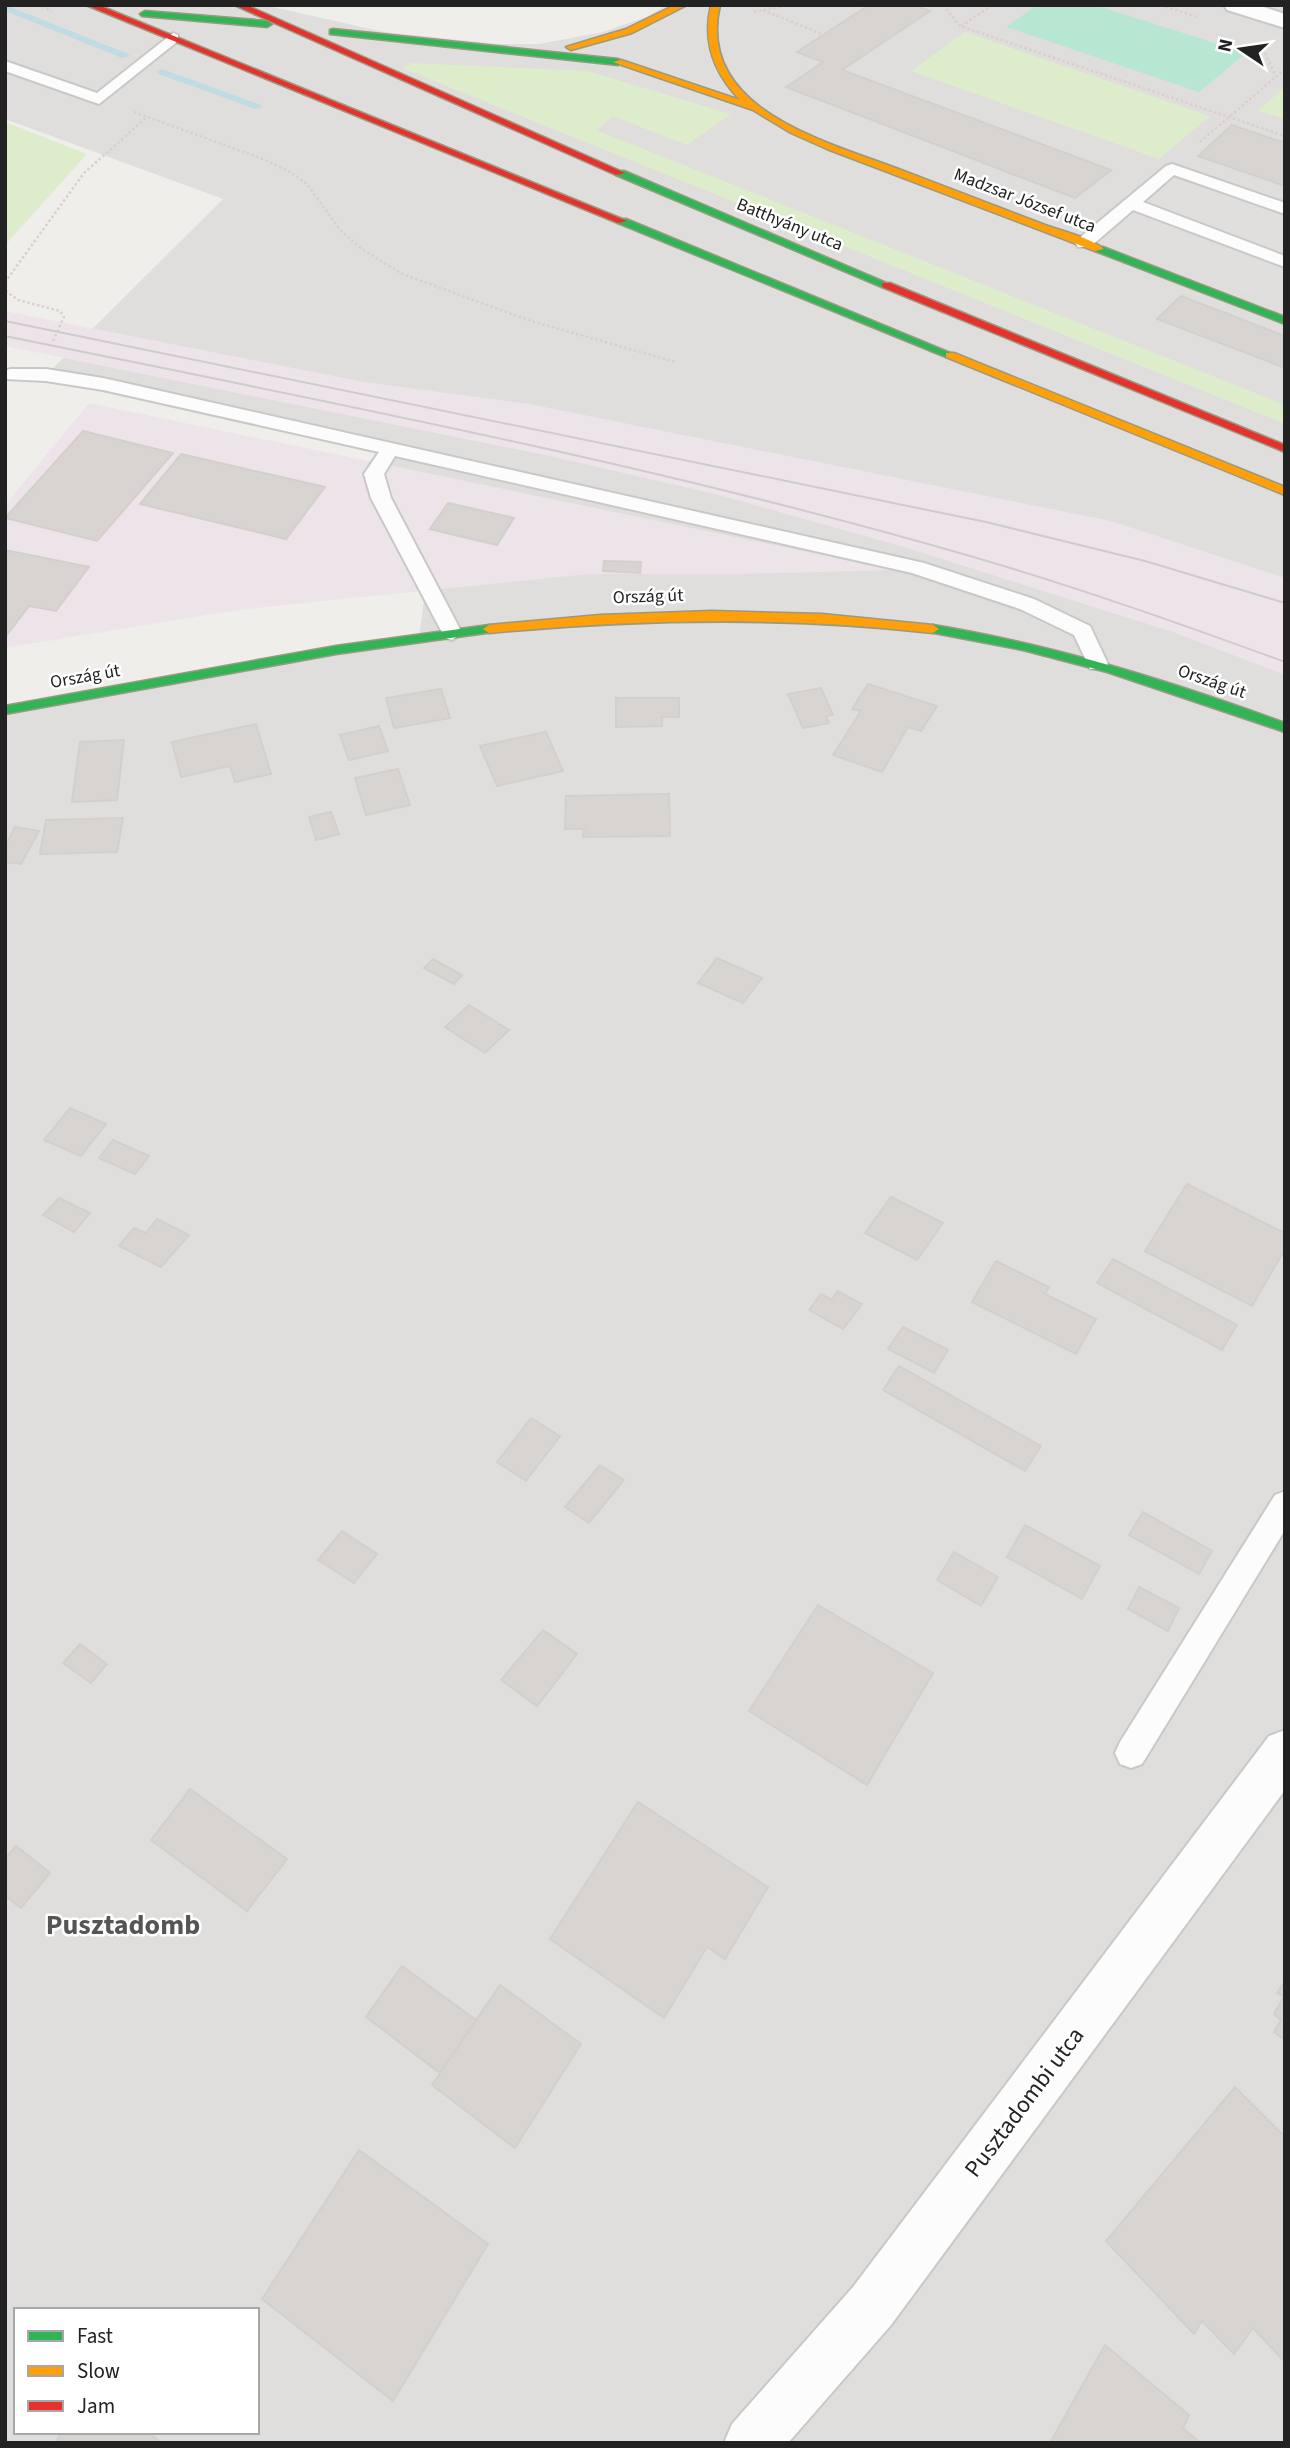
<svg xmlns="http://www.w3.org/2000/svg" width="1290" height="2448" font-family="'Source Sans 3',sans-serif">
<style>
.residential{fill:#dfdedc;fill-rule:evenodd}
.industrial{fill:#ede4e9}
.grass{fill:#ddeccb}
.pitch{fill:#b7e6d2}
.parking{fill:#e0dfde}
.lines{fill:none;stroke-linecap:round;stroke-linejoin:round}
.stream{fill:#bfdbe3;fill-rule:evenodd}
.building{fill:#d7d4d2;stroke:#d3d0cc;stroke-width:2}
.lane-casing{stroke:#c9c8c7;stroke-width:4}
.street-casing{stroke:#c9c8c7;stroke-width:4}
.fast-casing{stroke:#999a82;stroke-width:3}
.slow-casing{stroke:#999a82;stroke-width:3}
.jam-casing{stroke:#999a82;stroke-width:3}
.path{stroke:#dccecd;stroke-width:2.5;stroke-dasharray:2.5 2.5;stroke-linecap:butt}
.lane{fill:#fdfcfc;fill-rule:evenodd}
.street{fill:#fdfcfc;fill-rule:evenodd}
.fast{fill:#30b455;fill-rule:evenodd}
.slow{fill:#ff9f0a;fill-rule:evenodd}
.jam{fill:#e5322d;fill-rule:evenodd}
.tram{stroke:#ccc;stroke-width:2}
.labels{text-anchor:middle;stroke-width:5;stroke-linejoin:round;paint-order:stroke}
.far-street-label{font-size:18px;fill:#222;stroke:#fff}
.near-street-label{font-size:24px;fill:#222;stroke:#fff}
.near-neighbourhood-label{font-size:28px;font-weight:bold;fill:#555;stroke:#fff}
</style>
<rect width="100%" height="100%" fill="#f0eeeb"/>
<path class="residential" d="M5 5H264L384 32 499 44H539L603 32 646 17 667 5H1285V2443H5V712L419 638 426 585 381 498 390 449 46 375 223 199 5 119ZM16 2310H257V2432H16Z"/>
<g class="industrial">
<path d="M5 311 364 382 529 404 1111 521 1285 578V675L1173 632 904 547 719 495 550 456 5 346Z"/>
<path d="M89 403 894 570 739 574H589L238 610 5 648V505Z"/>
</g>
<g class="grass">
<path d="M965 32 1210 116 1159 159 911 71Z"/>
<path d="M411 63 587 71 731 114 687 145 613 116 596 130 1285 405V424L402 68Z"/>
<path d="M1285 87V119L1258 111Z"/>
<path d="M5 122 87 154 5 245Z"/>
</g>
<path class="pitch" d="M1037 5H1095L1246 53 1199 92 1006 27Z"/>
<path class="parking" d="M1175 164 1285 202V308L1089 232Z"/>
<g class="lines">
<g class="stream">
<path d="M5 5 128 54 130 56 122 58 5 11Z"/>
<path d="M162 69 261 105 263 107 255 109 159 74 157 72Z"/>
</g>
</g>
<g class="building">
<path d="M869 5H915L930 11 842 70 1111 170 1075 198 786 87 823 62 797 52Z"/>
<path d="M1232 125 1285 143V186L1198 156Z"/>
<path d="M1181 296 1285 336V368L1157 319Z"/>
<path d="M83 431 173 453 97 541 5 518Z"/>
<path d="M181 454 325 487 286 539 140 504Z"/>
<path d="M448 503 514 518 497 545 430 529Z"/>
<path d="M5 550 89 567 56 611 29 606 6 636Z"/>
<path d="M604 561 641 562 640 573 603 571Z"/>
<path d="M868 684 937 706 921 731 908 727 882 772 833 755 861 711 852 709Z"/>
<path d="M821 688 833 715 826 716 829 723 803 728 788 694Z"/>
<path d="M441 689 450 718 394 728 386 698Z"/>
<path d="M616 698H679V717H662V726L616 727Z"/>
<path d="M256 724 271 774 235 782 230 766 181 777 172 742Z"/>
<path d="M379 726 388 751 349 760 340 735Z"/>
<path d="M546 732 563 771 497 786 480 746Z"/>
<path d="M124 740 117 800 72 802 80 742Z"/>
<path d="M398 769 410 805 366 815 355 778Z"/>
<path d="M669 794 670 836 583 837 584 829H565L566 796Z"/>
<path d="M331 812 339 834 316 840 309 817Z"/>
<path d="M123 818 117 852 40 854 46 820Z"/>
<path d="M15 827 39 831 21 864 5 862V847Z"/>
<path d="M717 958 762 978 743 1003 698 983Z"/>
<path d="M433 959 462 975 454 984 424 968Z"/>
<path d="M469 1005 509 1030 485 1053 445 1027Z"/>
<path d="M70 1108 106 1124 81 1156 44 1140Z"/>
<path d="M113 1140 149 1156 135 1174 99 1158Z"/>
<path d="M1187 1184 1285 1233V1249L1252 1306 1145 1251Z"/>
<path d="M891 1197 943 1223 917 1260 865 1233Z"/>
<path d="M59 1198 90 1213 74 1232 43 1215Z"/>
<path d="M157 1219 189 1235 161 1267 119 1246 134 1228 146 1233Z"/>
<path d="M1113 1259 1237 1325 1222 1350 1097 1283Z"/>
<path d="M996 1261 1049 1287 1045 1294 1096 1319 1076 1354 972 1302Z"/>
<path d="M837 1291 862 1304 843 1329 809 1310 821 1294 832 1300Z"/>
<path d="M903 1327 948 1350 934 1373 888 1349Z"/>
<path d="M899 1366 1041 1446 1025 1471 883 1390Z"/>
<path d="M531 1418 560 1436 526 1481 497 1462Z"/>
<path d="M600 1465 624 1480 589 1523 565 1507Z"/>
<path d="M1143 1512 1212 1551 1199 1574 1129 1535Z"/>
<path d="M1025 1525 1100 1566 1082 1599 1007 1557Z"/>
<path d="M342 1531 377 1554 354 1583 318 1560Z"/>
<path d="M954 1552 998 1577 981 1606 937 1580Z"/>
<path d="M1139 1587 1179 1608 1168 1631 1128 1609Z"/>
<path d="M818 1605 933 1673 867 1785 749 1711Z"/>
<path d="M543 1630 577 1654 537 1706 501 1680Z"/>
<path d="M80 1644 107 1664 91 1683 63 1663Z"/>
<path d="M190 1789 287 1859 247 1911 151 1840Z"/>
<path d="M638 1802 768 1887 725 1959 707 1947 664 2018 550 1939Z"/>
<path d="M16 1846 50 1873 21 1908 5 1896V1859Z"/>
<path d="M402 1966 476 2020 440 2073 366 2017Z"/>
<path d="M1285 1981V2040L1274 2032 1281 2020 1274 2014 1284 1997 1277 1993Z"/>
<path d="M500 1985 581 2044 515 2148 432 2085Z"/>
<path d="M1235 2087 1285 2137V2362L1253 2328 1234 2354 1202 2321 1194 2334 1106 2241Z"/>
<path d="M359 2150 488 2244 393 2401 262 2299Z"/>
<path d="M1105 2345 1189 2415 1183 2428 1200 2443H1050Z"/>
<path d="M62 2432H148L161 2443H55Z"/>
</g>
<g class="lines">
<defs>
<g id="lane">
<path d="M173 33 178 35V41L99 104 5 71V61L97 93Z"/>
<path d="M1172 164 1285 203V214L1174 175 1143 202 1285 256V267L1133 210 1090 247H1078L1075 243 1078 239 1166 166Z"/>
<path d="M46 369 103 378 924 563 1034 599 1090 626 1108 664 1104 669H1090L1074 635 1020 609 912 573 395 456 384 474 391 498 462 633 452 640 445 638 371 498 364 474 379 452 103 390 46 381 5 379V371L10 369Z"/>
<path d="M1285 1491V1530L1142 1764 1131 1768 1120 1764 1115 1753 1120 1742 1275 1495Z"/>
</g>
<g id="street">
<path d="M1224 5H1258L1285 14V28L1227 10Z"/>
<path d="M1285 1730V1790L891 2325 788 2443H724L732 2424 853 2287 1269 1736Z"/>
</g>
<g id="fast">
<path d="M145 11 267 21 272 24 267 27 142 16 140 14Z"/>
<path d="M333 29 618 59 623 62 618 65 330 34V30Z"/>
<path d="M616 171H624L891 285 882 287 616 175Z"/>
<path d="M618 219H626L955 355 946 357 618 223Z"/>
<path d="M1095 247H1103L1285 317V324L1095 251Z"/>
<path d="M489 625 493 626V632L336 654 5 714V706L336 646Z"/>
<path d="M933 625C1054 645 1170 681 1285 723V732L1107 672 1023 650 929 632 927 629Z"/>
</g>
<g id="slow">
<path d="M675 5H687L632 33 571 50 566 47 626 29Z"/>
<path d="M711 5H720C695 110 828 142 901 170 949 188 997 207 1045 225 1064 232 1089 237 1104 249L1095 251 827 149 791 133 753 110 613 62 621 60 740 100C714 73 702 42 711 5Z"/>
<path d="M946 353H954L1285 487V495L946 357Z"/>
<path d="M711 611 822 614 933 625 939 629 933 633C784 616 638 619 489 633L483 629 489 625 600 615Z"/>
</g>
<g id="jam">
<path d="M86 5H98L627 221 618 223Z"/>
<path d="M234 5H246L625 173 616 175Z"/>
<path d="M882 283H890L1285 445V452L882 287Z"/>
</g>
</defs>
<use href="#lane" class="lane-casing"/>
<use href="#street" class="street-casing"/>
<use href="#fast" class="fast-casing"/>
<use href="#slow" class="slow-casing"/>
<use href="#jam" class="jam-casing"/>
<g class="path">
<path d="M37 5 52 11"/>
<path d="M943 5 960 26 1285 136"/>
<path d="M1161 5 1197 17"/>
<path d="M763 10 824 35"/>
<path d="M754 12 788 5"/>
<path d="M961 26 992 5"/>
<path d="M1265 53 1276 77"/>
<path d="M134 112 263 159 292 173 307 184 341 231 362 249 402 274 531 321 676 362"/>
<path d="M1200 142 1285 69"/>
<path d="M53 341 64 317 60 311 18 300 6 291V281L84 173 147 117"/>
</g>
<use href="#lane" class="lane"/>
<use href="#street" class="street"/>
<use href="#fast" class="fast"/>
<use href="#slow" class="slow"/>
<use href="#jam" class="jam"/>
<g class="tram">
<path d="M5 321 986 522 1145 561 1285 603"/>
<path d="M5 336C328 402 653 464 970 556 1077 587 1181 624 1285 662"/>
</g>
</g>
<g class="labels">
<g class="far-street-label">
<text transform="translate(1025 200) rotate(21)" y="6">Madzsar József utca</text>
<text transform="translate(790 224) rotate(22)" y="6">Batthyány utca</text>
<text transform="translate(648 596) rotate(-2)" y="6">Ország út</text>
<text transform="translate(85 676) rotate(-10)" y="6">Ország út</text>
<text transform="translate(1212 681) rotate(19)" y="6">Ország út</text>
</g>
<g class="near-street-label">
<text transform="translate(1024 2102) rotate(-53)" y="8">Pusztadombi utca</text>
</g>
<g class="near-neighbourhood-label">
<text x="123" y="1934">Pusztadomb</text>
</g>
</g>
<rect width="1290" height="2448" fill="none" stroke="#222222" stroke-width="14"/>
<rect x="14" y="2308" width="245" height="126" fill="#ffffff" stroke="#a7a7a7" stroke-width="2"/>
<rect x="28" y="2331" width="35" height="10" fill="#30b455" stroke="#a7a7a7" stroke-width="2"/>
<text x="77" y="2343" font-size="21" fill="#222222">Fast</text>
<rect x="28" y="2366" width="35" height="10" fill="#ff9f0a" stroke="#a7a7a7" stroke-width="2"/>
<text x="77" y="2378" font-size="21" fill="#222222">Slow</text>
<rect x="28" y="2401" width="35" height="10" fill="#e5322d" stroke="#a7a7a7" stroke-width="2"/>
<text x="77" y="2413" font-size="21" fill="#222222">Jam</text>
<g transform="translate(1241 49) rotate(283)" stroke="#ffffff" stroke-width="5" paint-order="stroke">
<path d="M0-5L12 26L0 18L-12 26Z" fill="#222222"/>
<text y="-10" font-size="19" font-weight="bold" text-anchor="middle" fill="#222222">N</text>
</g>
</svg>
